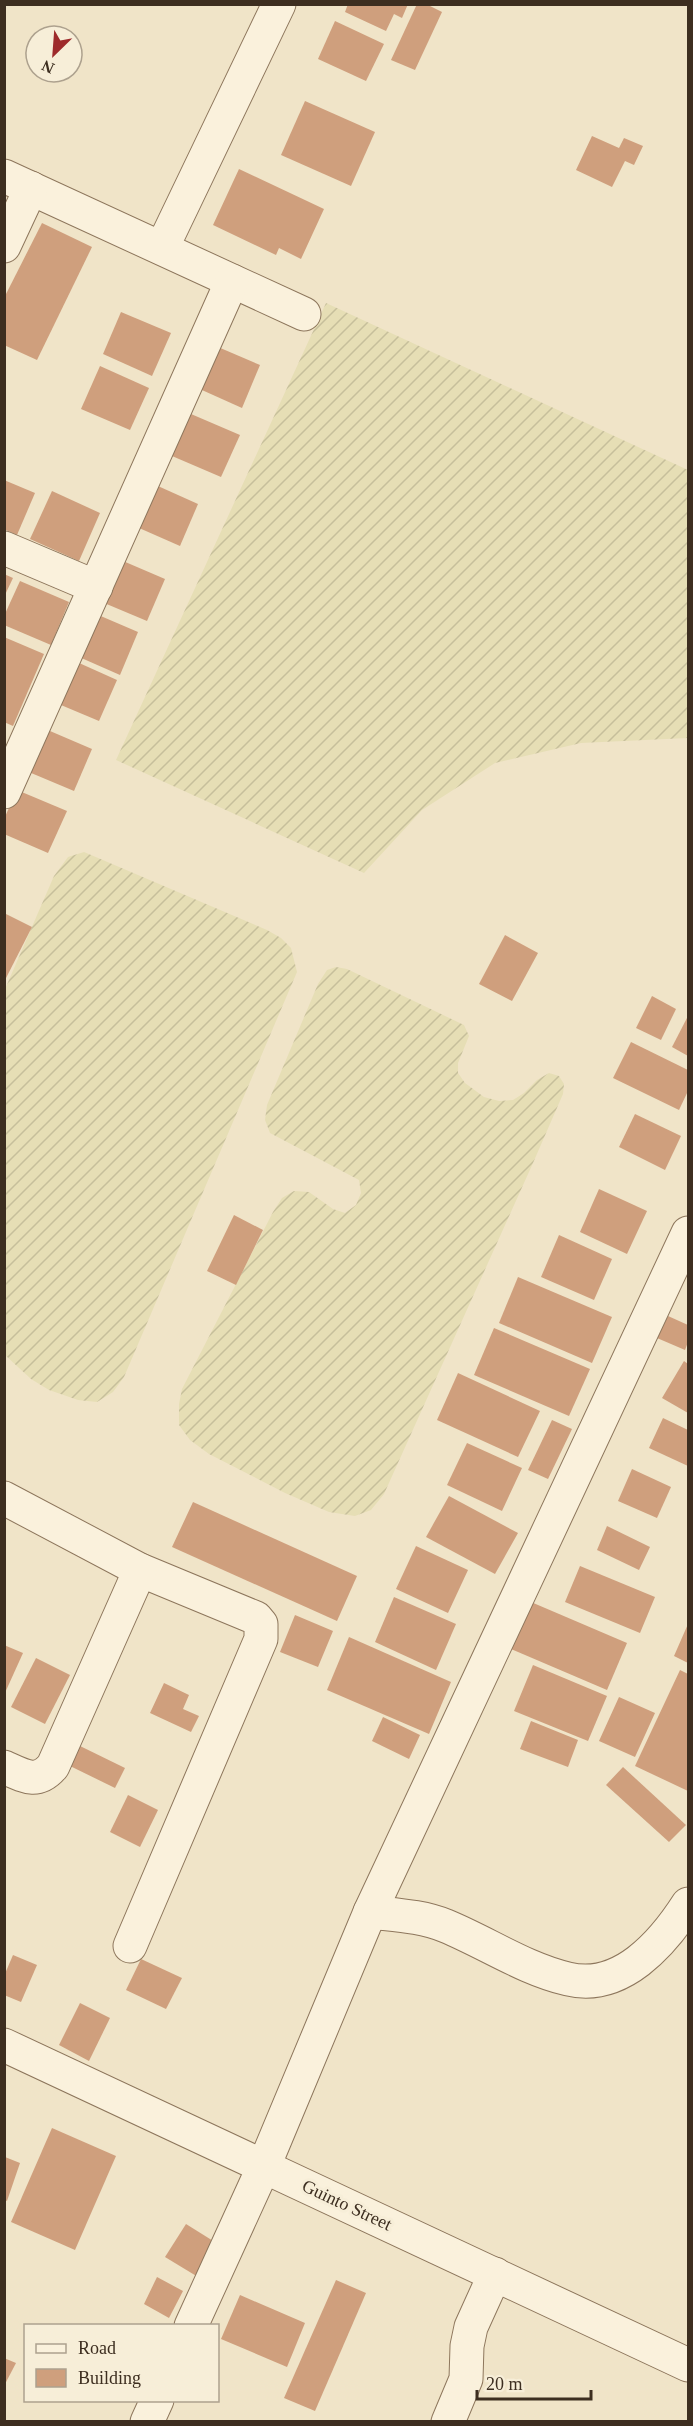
<svg xmlns="http://www.w3.org/2000/svg" width="693" height="2426" font-family="Georgia,serif">
<style>
.farmland{fill:url(#farmland-furrows)}
.building{fill:#cf9f7d}
.lines{fill:none;stroke-linecap:round;stroke-linejoin:round}
.minor-casing{stroke:#8d765c;stroke-width:35}
.minor{stroke:#faf1dc;stroke-width:33}
.labels{text-anchor:middle;stroke-width:6;stroke-linejoin:round;paint-order:stroke}
.street-label{font-size:18px;fill:#3d2e20;stroke:#f7eed8}
</style>
<defs>
<pattern id="farmland-furrows" width="10" height="10" patternUnits="userSpaceOnUse" patternTransform="scale(1.5)"><rect width="10" height="10" fill="#e6deb5"/><path d="M-1 1l2-2M0 10L10 0M9 11l2-2" fill="none" stroke="#c6bf9b"/></pattern>
</defs>
<rect width="100%" height="100%" fill="#f0e4c8"/>
<g class="farmland">
<path d="M326 303 688 470V738L581 743 495 763 422 810 364 873 116 760Z"/>
<path d="M84 852 267 930 281 938 291 948 297 972 124 1377 113 1392 97 1402 78 1400 49 1390 31 1379 5 1355V989L54 876 68 857Z"/>
<path d="M336 967 347 969 464 1025 469 1036 458 1063V1073L465 1083 484 1097 499 1101 513 1100 524 1093 537 1080 549 1073 559 1076 564 1084 563 1094 533 1163 384 1494 371 1510 355 1516 329 1512 285 1493 209 1454 190 1440 179 1425V1404L182 1389 273 1212 282 1198 294 1191 309 1192 333 1209 345 1213 356 1205 361 1193 359 1180 270 1133 265 1120 267 1105 318 984 327 970Z"/>
</g>
<g class="building">
<path d="M348 4H408L402 18 394 14 386 31 345 12Z"/>
<path d="M417 4H426L442 12 415 70 391 60Z"/>
<path d="M335 21 384 44 366 81 318 59Z"/>
<path d="M305 101 375 132 351 186 281 155Z"/>
<path d="M592 136 619 148 624 138 643 146 634 165 625 161 612 187 576 170Z"/>
<path d="M239 169 324 209 301 259 279 248 276 255 213 225Z"/>
<path d="M42 223 92 247 37 360 4 345V298Z"/>
<path d="M121 312 171 333 152 376 103 354Z"/>
<path d="M211 344 260 365 242 408 193 386Z"/>
<path d="M100 366 149 388 130 430 81 409Z"/>
<path d="M191 414 240 435 221 477 172 456Z"/>
<path d="M4 480 35 493 17 535 4 529Z"/>
<path d="M149 482 198 504 180 546 130 524Z"/>
<path d="M52 491 100 513 79 561 30 539Z"/>
<path d="M116 558 165 579 147 621 97 600Z"/>
<path d="M4 574 13 578 4 597Z"/>
<path d="M20 581 69 602 51 645 4 625V616Z"/>
<path d="M89 611 138 632 120 675 70 653Z"/>
<path d="M4 637 44 654 13 726 4 722Z"/>
<path d="M68 658 117 680 99 721 49 700Z"/>
<path d="M43 728 92 749 74 791 24 770Z"/>
<path d="M17 790 67 811 48 853 4 834V819Z"/>
<path d="M4 913 32 927 4 982Z"/>
<path d="M505 935 538 953 512 1001 479 984Z"/>
<path d="M652 996 676 1009 661 1040 636 1028Z"/>
<path d="M688 1016V1056L672 1047Z"/>
<path d="M631 1042 688 1070V1091L679 1110 613 1078Z"/>
<path d="M635 1114 681 1136 665 1170 619 1147Z"/>
<path d="M599 1189 647 1211 627 1254 580 1232Z"/>
<path d="M234 1215 263 1230 236 1285 207 1271Z"/>
<path d="M559 1235 612 1259 594 1300 541 1277Z"/>
<path d="M518 1277 612 1317 592 1363 499 1323Z"/>
<path d="M668 1316 688 1325V1342L685 1350 657 1338Z"/>
<path d="M494 1328 590 1369 569 1416 474 1375Z"/>
<path d="M684 1361 688 1364V1413L662 1398Z"/>
<path d="M458 1373 540 1411 518 1457 437 1420Z"/>
<path d="M663 1418 688 1430V1466L649 1448Z"/>
<path d="M552 1420 572 1429 548 1479 528 1470Z"/>
<path d="M467 1443 522 1468 502 1511 447 1485Z"/>
<path d="M632 1469 671 1487 657 1518 618 1501Z"/>
<path d="M449 1496 518 1533 495 1574 426 1537Z"/>
<path d="M193 1502 357 1576 337 1621 172 1547Z"/>
<path d="M607 1526 650 1547 639 1570 597 1550Z"/>
<path d="M416 1546 468 1570 448 1613 396 1589Z"/>
<path d="M580 1566 655 1597 640 1633 565 1602Z"/>
<path d="M394 1597 456 1624 436 1670 375 1642Z"/>
<path d="M531 1602 627 1643 607 1690 511 1649Z"/>
<path d="M295 1615 333 1631 318 1667 280 1652Z"/>
<path d="M688 1624V1663L674 1656Z"/>
<path d="M349 1637 451 1682 429 1734 327 1690Z"/>
<path d="M4 1645 23 1653 4 1695Z"/>
<path d="M36 1658 70 1675 45 1724 11 1707Z"/>
<path d="M533 1665 607 1696 588 1741 514 1711Z"/>
<path d="M680 1670 688 1674V1791L635 1766Z"/>
<path d="M164 1683 189 1695 183 1709 199 1716 191 1732 150 1713Z"/>
<path d="M619 1697 655 1713 635 1757 599 1741Z"/>
<path d="M383 1717 420 1735 409 1759 372 1741Z"/>
<path d="M531 1721 578 1740 568 1767 520 1749Z"/>
<path d="M78 1745 125 1768 115 1788 68 1765Z"/>
<path d="M623 1767 686 1825 669 1842 606 1785Z"/>
<path d="M128 1795 158 1810 140 1847 110 1832Z"/>
<path d="M13 1955 37 1965 21 2002 4 1995V1976Z"/>
<path d="M141 1959 182 1978 166 2009 126 1990Z"/>
<path d="M80 2003 110 2018 89 2061 59 2045Z"/>
<path d="M52 2128 116 2156 75 2250 11 2222Z"/>
<path d="M5 2157 20 2163 7 2201 5 2200Z"/>
<path d="M186 2224 218 2244 198 2277 165 2257Z"/>
<path d="M157 2277 183 2291 169 2318 144 2304Z"/>
<path d="M336 2280 366 2293 315 2411 284 2398Z"/>
<path d="M240 2295 305 2323 287 2367 221 2339Z"/>
<path d="M4 2358 16 2363 4 2386Z"/>
</g>
<g class="lines">
<defs>
<g id="minor">
<path d="M4 176 304 314"/>
<path d="M4 246 31 188"/>
<path d="M162 248 279 4"/>
<path d="M4 548 96 587"/>
<path d="M4 792 232 281"/>
<path d="M4 1498 140 1570 256 1618 261 1624V1639L130 1946"/>
<path d="M4 1767C24 1776 37 1785 53 1766L140 1570"/>
<path d="M370 1912C395 1915 422 1916 446 1926 487 1943 525 1969 568 1979 621 1992 663 1943 688 1904"/>
<path d="M4 2045 688 2365"/>
<path d="M191 2326 264 2166 370 1912 688 1233"/>
<path d="M147 2422 157 2400"/>
<path d="M448 2422 466 2379 467 2346 471 2327 495 2274"/>
</g>
</defs>
<use href="#minor" class="minor-casing"/>
<use href="#minor" class="minor"/>
</g>
<g class="labels">
<g class="street-label">
<text transform="translate(347 2205) rotate(25)" y="6">Guinto Street</text>
</g>
</g>
<rect width="693" height="2426" fill="none" stroke="#3d2e20" stroke-width="12"/>
<rect x="24" y="2324" width="195" height="78" fill="#f7eed8" stroke="#ada18e" stroke-width="1.5"/>
<rect x="36" y="2344" width="30" height="9" fill="#faf1dc" stroke="#ada18e" stroke-width="1.5"/>
<text x="78" y="2354" font-size="18" fill="#3d2e20">Road</text>
<rect x="36" y="2369" width="30" height="18" fill="#cf9f7d" stroke="#ada18e" stroke-width="1.5"/>
<text x="78" y="2384" font-size="18" fill="#3d2e20">Building</text>
<g transform="translate(54 54) rotate(205)"><circle r="28" fill="#f7eed8" stroke="#ada18e" stroke-width="1.5"/>
<path d="M0-4.5L10 22L0 15L-10 22Z" fill="#9e2a2b"/>
<text y="-9" font-size="16" font-weight="bold" text-anchor="middle" fill="#3d2e20">N</text>
</g>
<path d="M477 2390v9h114v-9" fill="none" stroke="#3d2e20" stroke-width="3"/>
<text x="486" y="2390" font-size="18" fill="#3d2e20" stroke="#f7eed8" stroke-width="4.5" paint-order="stroke">20 m</text>
</svg>
